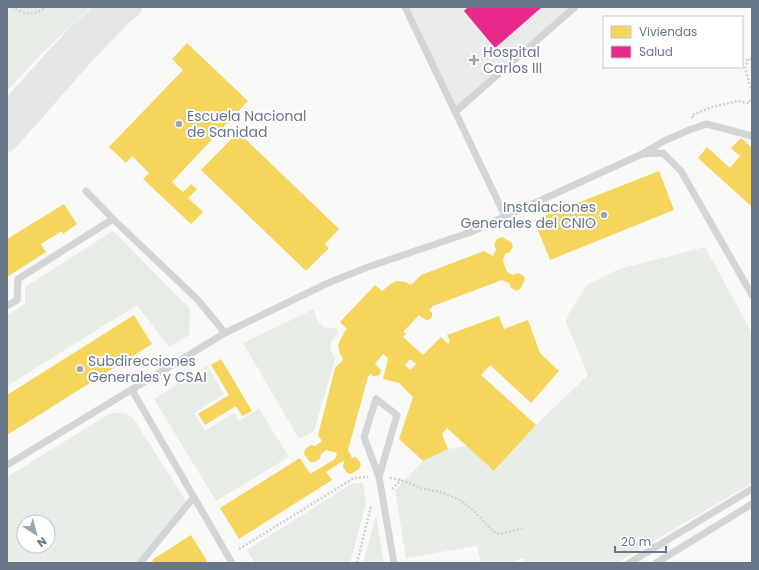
<svg xmlns="http://www.w3.org/2000/svg" width="759" height="570" font-family="Poppins,sans-serif">
<style>
.built{fill:#e9ebeb}
.green{fill:#e8ece6;fill-rule:evenodd}
.homes{fill:#f6d55c;fill-rule:evenodd}
.health{fill:#e7298a}
.lines{fill:none;stroke-linecap:round;stroke-linejoin:round}
.path{stroke:#cfd0d2;stroke-width:2.5;stroke-dasharray:2 2;stroke-linecap:butt}
.service{stroke:#d3d4d5;stroke-width:7}
.primary{stroke:#e4e5e5;stroke-width:22}
.poi-dot{fill:#9ba4b0;stroke:#fff;stroke-width:1.5}
.labels{text-anchor:middle;stroke-width:4;stroke-linejoin:round;paint-order:stroke}
.poi-label{font-size:14px;fill:#68768a;stroke:#fff;text-anchor:start}
</style>
<rect width="100%" height="100%" fill="#f9f9f8"/>
<path class="built" d="M405 7H580L455 112Z"/>
<g class="green">
<path d="M7 7H91L42 53 7 91Z"/>
<path d="M113 231 190 309 189 335 169 347 137 305 7 386V315L25 304V287Z"/>
<path d="M705 247 752 333V483L617 563H525L524 558 513 561 514 563H481L477 546 406 558 395 490 423 461 448 449 467 446 495 471 536 425 588 375 566 322 568 315 587 285 619 269Z"/>
<path d="M314 309C316 318 318 323 325 328H334L339 333C329 341 328 347 335 359L314 431 299 439 243 343Z"/>
<path d="M207 366 224 394 194 413 205 431 234 413 239 421 259 409 289 457 216 501 154 399Z"/>
<path d="M115 413C121 413 128 413 133 418L186 501 139 563H7V477L101 419 109 414ZM24 522H48V546H24Z"/>
<path d="M353 483H363L366 504 350 563H255L247 550Z"/>
<path d="M376 515 384 563H363Z"/>
</g>
<g class="homes">
<path d="M187 43 248 101 172 182 183 192 191 184 197 189 188 198 203 212 191 224 143 179 149 173 132 156 126 163 109 147 183 70 172 59Z"/>
<path d="M238 132 339 229 325 244 329 248 306 271 201 170Z"/>
<path d="M741 138 752 148V207L698 158 707 147 730 168 740 156 731 148Z"/>
<path d="M659 171 674 210 550 260 534 220Z"/>
<path d="M64 204 77 224 63 234 62 231 41 244 46 252 7 277V239Z"/>
<path d="M502 237 511 242 513 246 510 252 505 254 503 261 507 272 513 275 518 273 524 276 525 279 521 288 517 291 511 288 509 283 502 280 433 306 429 310 432 313V316L431 318 428 320H426L419 315 403 332 406 334 403 337 423 355 441 337 448 344 450 341 447 335 499 316 504 329 528 320 540 353 559 371 531 403 490 365 481 375 536 425 494 471 447 428 442 434 448 449 423 461 399 439 413 397 399 383 383 379 388 358 383 354 375 364 381 370 380 374 377 376H373L371 374 368 377 348 450 352 458 356 457 361 464 359 469 351 474 347 473 343 467 344 462 343 461 326 472 332 480 239 539 220 508 300 458 310 474 335 459 337 453 326 450 321 454 320 459 314 462H310L304 454 305 449 311 445 315 446 322 441 318 435 335 368 343 360 342 359 343 358 340 354 338 346 341 338 344 334 343 333 347 329 340 322 375 285 382 291 392 283 397 281 406 282 410 285 411 283 412 284 421 275 484 251 493 256 496 249 494 245 497 239ZM410 359 416 364 410 370 405 365Z"/>
<path d="M134 315 152 344 7 435V395Z"/>
<path d="M221 359 252 411 242 416 236 406 205 425 198 414 229 395 211 365Z"/>
<path d="M191 535 207 561 204 563H154L152 560Z"/>
</g>
<path class="health" d="M468 7H542L495 48 464 11Z"/>
<g class="lines">
<g class="path">
<path d="M12 7C19 11 29 16 37 12 40 11 43 9 46 7"/>
<path d="M752 59H748L745 68 752 92"/>
<path d="M693 118 692 115 712 107 738 101 749 103 752 97"/>
<path d="M390 478 401 480 421 488 440 492 460 500 473 510 493 531 499 534 524 528"/>
<path d="M392 489 401 480"/>
<path d="M239 549 354 478 368 477"/>
<path d="M357 563 371 506"/>
</g>
<g class="service">
<path d="M405 7 505 216"/>
<path d="M455 112 575 7"/>
<path d="M644 153 664 141 689 130 706 124 722 128 752 136"/>
<path d="M86 191 113 219 198 300 225 333"/>
<path d="M7 306 17 300 18 279 113 219"/>
<path d="M132 390 232 563"/>
<path d="M7 465 225 333 328 283 368 267 471 232 642 154 663 153 681 171 752 295"/>
<path d="M379 477 397 415 376 399 364 437 379 477 394 563"/>
<path d="M140 563 194 497"/>
<path d="M629 563 752 489"/>
<path d="M656 563 752 504"/>
</g>
<g class="primary">
<path d="M7 113 77 36 109 7"/>
<path d="M7 141 89 48 121 15 131 7"/>
</g>
</g>
<g class="poi-dot">
<path d="M472 54h4v4h4v4h-4v4h-4v-4h-4v-4h4z"/>
<circle cx="179" cy="124" r="4"/>
<circle cx="604" cy="215" r="4"/>
<circle cx="80" cy="369" r="4"/>
</g>
<g class="labels">
<g class="poi-label">
<text x="483" y="57">Hospital<tspan x="483" dy="16">Carlos III</tspan></text>
<text x="187" y="121">Escuela Nacional<tspan x="187" dy="16">de Sanidad</tspan></text>
<text x="596" y="212" text-anchor="end">Instalaciones<tspan x="596" dy="16">Generales del CNIO</tspan></text>
<text x="88" y="366">Subdirecciones<tspan x="88" dy="16">Generales y CSAI</tspan></text>
</g>
</g>
<rect width="759" height="570" fill="none" stroke="#68768a" stroke-width="16"/>
<rect x="603" y="16" width="140" height="52" fill="#ffffff" stroke="#c3c8d0"/>
<rect x="611" y="26" width="20" height="12" fill="#f6d55c" stroke="#c3c8d0"/>
<text x="639" y="36" font-size="12" fill="#68768a">Viviendas</text>
<rect x="611" y="46" width="20" height="12" fill="#e7298a" stroke="#c3c8d0"/>
<text x="639" y="56" font-size="12" fill="#68768a">Salud</text>
<g transform="translate(36 534) rotate(144)"><circle r="19" fill="#ffffff" stroke="#c3c8d0"/>
<path d="M0-3L7 15L0 10L-7 15Z" fill="#9ba4b0"/>
<text y="-6" font-size="11" font-weight="bold" text-anchor="middle" fill="#68768a">N</text>
</g>
<path d="M615 546v6h51v-6" fill="none" stroke="#68768a" stroke-width="2"/>
<text x="621" y="546" font-size="12" fill="#68768a" stroke="#ffffff" stroke-width="3" paint-order="stroke">20 m</text>
</svg>
